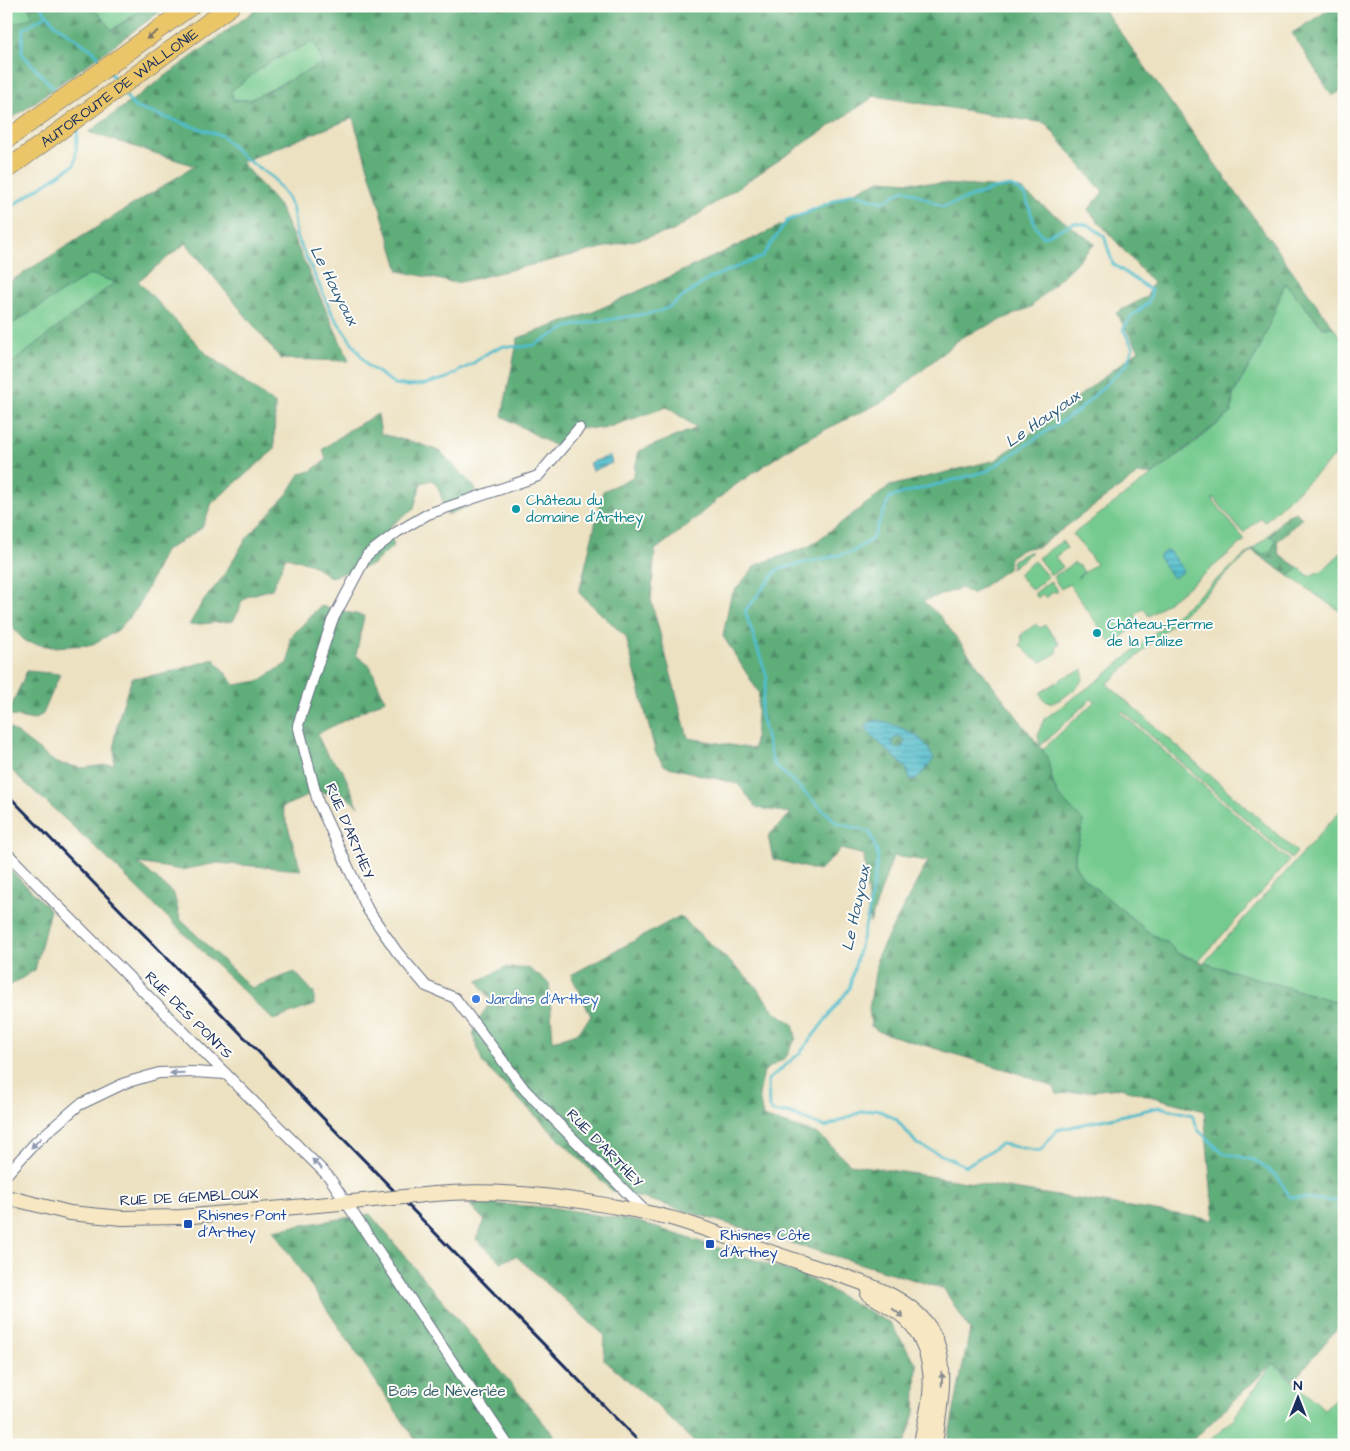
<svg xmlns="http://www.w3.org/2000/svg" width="1350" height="1451" font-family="'Architects Daughter',sans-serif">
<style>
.green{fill:#74ca8f;stroke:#487c76}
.forest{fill:url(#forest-firs);stroke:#3d6e6c;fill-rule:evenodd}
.water{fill:url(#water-rules);stroke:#367694;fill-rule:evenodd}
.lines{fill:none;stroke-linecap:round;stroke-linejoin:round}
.stream{stroke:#51bdcb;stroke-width:3}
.street-casing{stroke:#646d81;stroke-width:12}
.secondary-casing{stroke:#646d81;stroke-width:16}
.highway-casing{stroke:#646d81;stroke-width:19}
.street{stroke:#fff;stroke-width:10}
.secondary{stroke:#f7e8c3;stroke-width:14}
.highway{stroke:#ebc669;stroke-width:18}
.rail{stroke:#1b2f5e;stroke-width:3}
.secondary-bridge-casing{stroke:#646d81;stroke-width:16;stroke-linecap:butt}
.secondary-bridge{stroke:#f7e8c3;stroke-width:14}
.oneway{fill:#797363}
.oneway2{fill:#8d97ae}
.oneway3{fill:#898c90}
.culture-dot{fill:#0f9aa8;stroke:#fdfcf7;stroke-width:2}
.shop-dot{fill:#3f7fe0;stroke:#fdfcf7;stroke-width:2}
.transit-dot{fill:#1a4fb4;stroke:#fdfcf7;stroke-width:2}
.labels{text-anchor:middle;stroke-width:4;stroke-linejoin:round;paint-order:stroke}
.street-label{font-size:15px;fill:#1b2f5e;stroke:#fdfcf7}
.culture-label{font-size:15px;fill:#0d838f;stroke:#fdfcf7;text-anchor:start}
.shop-label{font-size:15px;fill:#366cbe;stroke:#fdfcf7;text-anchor:start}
.transit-label{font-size:15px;fill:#164399;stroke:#fdfcf7;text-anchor:start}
.park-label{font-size:15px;fill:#365e6d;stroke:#fdfcf7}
.water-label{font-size:16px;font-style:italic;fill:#2b5a7f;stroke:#fdfcf7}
</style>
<defs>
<pattern id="forest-firs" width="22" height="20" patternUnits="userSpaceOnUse" patternTransform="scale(1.25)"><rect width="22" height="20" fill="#5fae7a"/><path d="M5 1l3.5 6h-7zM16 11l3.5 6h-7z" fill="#4e8e67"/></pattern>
<pattern id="water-rules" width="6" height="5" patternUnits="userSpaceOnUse" patternTransform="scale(1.25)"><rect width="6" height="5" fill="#51bdcb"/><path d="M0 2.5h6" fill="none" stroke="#429aa8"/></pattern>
</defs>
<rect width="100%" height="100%" fill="#fdfcf7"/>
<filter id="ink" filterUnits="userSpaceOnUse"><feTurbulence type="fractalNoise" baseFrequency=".02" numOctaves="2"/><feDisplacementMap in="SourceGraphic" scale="10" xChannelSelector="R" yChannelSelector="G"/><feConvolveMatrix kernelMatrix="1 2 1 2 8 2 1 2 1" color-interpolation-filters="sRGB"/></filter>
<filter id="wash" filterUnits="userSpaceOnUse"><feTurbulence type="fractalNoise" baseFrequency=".0096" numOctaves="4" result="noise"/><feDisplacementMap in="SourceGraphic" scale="20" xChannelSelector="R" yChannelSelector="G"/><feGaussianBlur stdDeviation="1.12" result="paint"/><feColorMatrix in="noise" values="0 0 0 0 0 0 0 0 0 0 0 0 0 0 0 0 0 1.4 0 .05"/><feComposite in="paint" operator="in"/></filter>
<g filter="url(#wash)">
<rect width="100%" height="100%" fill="#ece1c1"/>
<g class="green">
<path d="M8 6H28L34 17 6 27V8Z"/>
<path d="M92 6H148L111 30Z"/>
<path d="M314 41 323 63 250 100H233L231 91 268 62Z"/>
<path d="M90 274 116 282 6 368V328Z"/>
<path d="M1285 283 1323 328 1333 327 1344 343V448L1264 522 1261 518 1243 533 1214 498 1212 499 1245 540 1201 577 1149 616 1143 608 1135 615 1140 623 1114 643 1110 642 1069 584 1061 589 1053 577 1074 563 1081 567 1084 572 1077 578 1096 564 1073 534 1197 441 1231 413 1233 395 1260 348Z"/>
<path d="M1269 535 1276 540 1272 550 1265 555 1253 550 1107 684 1297 852 1291 859 1123 711 1121 713 1289 861 1199 961 1177 953 1168 943 1151 934 1083 878 1075 865V854L1084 822C1076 813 1065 805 1059 795 1049 782 1052 763 1042 750L1095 701 1091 699 1040 746 1038 734 1044 719 1104 676Z"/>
<path d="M1062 541 1067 548 1055 557 1063 567 1051 575 1038 558Z"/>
<path d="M1344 550V614L1289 576 1299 568 1309 576 1323 570Z"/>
<path d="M1029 552H1032L1011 568 1013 560Z"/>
<path d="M1034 561 1048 577 1032 590 1018 574Z"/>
<path d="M1050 581 1058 591 1056 593 1054 591 1046 598 1042 594 1038 598 1034 594Z"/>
<path d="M1036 624 1040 628 1045 625 1060 644 1056 647 1057 653 1041 662 1038 659 1033 658 1020 645 1022 641 1021 635Z"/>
<path d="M1083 670V680C1078 687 1058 705 1048 702 1044 701 1042 697 1040 693L1066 676Z"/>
<path d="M1344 807V1004L1204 963Z"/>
<path d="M1273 1363 1324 1409 1344 1392V1445H1205L1233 1419Z"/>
</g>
<g class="forest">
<path d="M28 6H92L112 30 148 6H168L6 123V27L33 17Z"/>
<path d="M261 6H1101L1333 327 1324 328 1285 283 1260 348 1233 394 1231 413 1153 474H1138L1038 547C1026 547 1019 550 1010 557L1008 569 972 594 961 588 923 601 939 615 1047 756 1052 780 1058 795 1084 822 1075 854V865L1083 878 1151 934 1168 943 1177 953 1204 963 1344 1004V1320L1294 1380 1273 1363 1188 1445H947L970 1330 944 1289 646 1199 612 1191 483 1064 473 1034 481 1017 491 1001 478 981 504 968H528L549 983 553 1041 577 1033 591 1016 571 975 680 916 753 983 775 1012 793 1024 796 1038 786 1057 764 1071 759 1095 763 1117 818 1134 850 1164 1214 1220 1204 1111 1120 1088 1057 1094 1054 1087 1021 1074 880 1032 871 1026 869 1009 878 955 928 861 893 856 870 923 864 855 841 849 819 871 773 859 768 836 791 813 757 808 738 784 665 766 656 754 626 637 579 593 603 491 633 477 639 451 697 428 667 407 603 429 574 427 555 446 502 416 518 338 593 312 880 180 1020 189 1095 244 1031 307 962 337 888 399 796 444 731 488 684 528 655 550 651 600 688 738 754 749 759 693 723 636 731 595 756 565 810 546 890 486 996 460 1139 350 1116 313 1146 297 1153 283 1088 210 1103 192 1045 123 875 96 673 231 456 283 399 271 353 118 241 162 279 206 349 361 281 359 186 243 138 281 208 355 275 404 274 450 212 503 202 528 165 551 138 607 118 630 91 645 52 647 26 642 9 624 6 608V368L115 282 90 274 6 328V284L195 166 89 132ZM314 41 323 63 250 100H233L231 91 268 63ZM869 733 915 735 925 744 933 759 916 780 910 779 906 768Z"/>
<path d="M1335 6H1344V89L1332 96 1292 33Z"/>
<path d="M378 414 381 434 420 444 441 452 476 489 464 508 447 515 438 487 432 480 421 483 414 508 388 528 394 545 372 565 330 577 310 563 286 557 272 589 248 596 241 602 239 611 233 621 189 625 202 603 222 578 246 539 288 493 300 474 311 471 326 460 323 449 349 430Z"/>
<path d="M1296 512 1302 518 1277 542 1279 555 1299 568 1289 576 1254 552V550L1265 555 1272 550 1276 540 1269 535 1286 516Z"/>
<path d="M320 606 364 616 356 655 370 666 385 700 317 734 326 753 342 769 358 806 340 792 334 796 319 791 282 807 301 870 217 863 182 870 138 863 174 894 180 919 251 988 295 972 314 993V1005L273 1020 89 841 11 770H6V725L56 763 83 768 114 764 115 735 121 710 132 678 163 674 214 659 235 685 259 681 289 662 290 638Z"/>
<path d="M27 671 60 674 43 714 34 720 7 715Z"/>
<path d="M897 736 903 738 905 743 901 748 895 749 892 742Z"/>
<path d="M6 865 50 910 35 970 6 988Z"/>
<path d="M467 1202 556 1208 639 1222 804 1276 890 1323 917 1364 915 1413 904 1445H697L654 1403 604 1360 605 1336 516 1256 501 1262 476 1239 485 1221Z"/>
<path d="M370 1214 562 1445H419L273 1230Z"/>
</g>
<g class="water">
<path d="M610 456 612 463 592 471 589 463Z"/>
<path d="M1166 551H1169L1183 570 1182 572 1175 577H1172L1159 558V556Z"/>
<path d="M876 720C893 724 915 731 926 745 929 749 931 754 934 759L916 780 910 779 906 768 869 733 865 725ZM897 736 903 738 905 742 901 748H895L892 742Z"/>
</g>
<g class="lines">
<g class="stream">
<path d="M40 6 56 25 95 52 102 62"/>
<path d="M47 15 23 29 22 54 60 95"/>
<path d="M109 71 117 82"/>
<path d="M123 92 134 107 222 136 242 156 273 178 287 197 293 209 296 235 333 315 368 366 395 384 409 386 426 384 447 378 472 364 489 352 504 346 521 347 534 345 568 327 586 323 658 312 669 307 710 278 762 257 787 221 852 193 883 202 905 189 943 207 993 189 1011 186 1025 195 1035 225 1043 237 1074 223 1089 225 1104 236 1113 264 1152 291 1148 303 1131 317 1123 329 1133 347 1127 364 1079 410 987 471 890 497 872 539 852 552 778 569 745 611 767 677 760 712 773 763 837 823 870 832 878 856 868 915 849 989 800 1053 768 1080 769 1107 775 1113H788L825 1127 861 1112 876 1109 896 1119 917 1144 966 1166 1001 1144 1040 1151 1057 1130 1160 1107 1192 1115 1199 1131 1223 1153 1254 1160 1277 1176 1290 1197 1344 1202"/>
<path d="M6 210 75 164 78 125"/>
</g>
</g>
</g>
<g filter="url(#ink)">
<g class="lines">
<defs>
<g id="street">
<path d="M579 428 538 476 428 514 397 532 367 555 332 621 298 725 318 802 368 910 397 952 426 986 455 998 525 1090 646 1212"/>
<path d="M6 852 58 906 329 1177 508 1445"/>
<path d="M6 1175 36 1142 79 1105 125 1083 159 1073 193 1072 226 1074"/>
</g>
<g id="secondary">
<path d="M434 1194C493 1189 552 1195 611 1206 634 1210 658 1214 681 1221 722 1234 762 1250 803 1263 843 1277 904 1290 929 1327 952 1361 939 1407 935 1445"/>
<path d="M6 1197 70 1213 122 1218 181 1217 363 1201"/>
<path d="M868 1294C882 1302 896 1309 907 1320 926 1338 933 1370 930 1395 928 1412 923 1428 921 1445"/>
</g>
<g id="highway">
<path d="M6 140 191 6"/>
<path id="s1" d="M6 170 231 6"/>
</g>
</defs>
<use href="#street" class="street-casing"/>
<use href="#secondary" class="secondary-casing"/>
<use href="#highway" class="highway-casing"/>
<use href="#street" class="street"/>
<use href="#secondary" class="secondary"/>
<use href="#highway" class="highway"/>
<path class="rail" d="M6 793 642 1445"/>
<defs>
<path id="secondary-bridge" d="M363 1201 434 1194"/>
</defs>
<use href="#secondary-bridge" class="secondary-bridge-casing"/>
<use href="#secondary-bridge" class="secondary-bridge"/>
</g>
<defs><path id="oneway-solid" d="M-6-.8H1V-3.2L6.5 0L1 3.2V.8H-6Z" transform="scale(1.25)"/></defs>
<use class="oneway" href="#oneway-solid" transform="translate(152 35) rotate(144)"/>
<g class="oneway2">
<use href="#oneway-solid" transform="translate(177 1073) rotate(178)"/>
<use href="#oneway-solid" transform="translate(36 1143) rotate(135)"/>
<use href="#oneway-solid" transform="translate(317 1164) rotate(-135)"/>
</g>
<g class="oneway3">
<use href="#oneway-solid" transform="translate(898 1313) rotate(38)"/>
<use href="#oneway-solid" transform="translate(942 1379) rotate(-88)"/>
</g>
</g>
<g class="culture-dot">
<circle cx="516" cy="509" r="5"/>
<circle cx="1097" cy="633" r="5"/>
</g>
<circle class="shop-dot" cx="476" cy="999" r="5"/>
<g class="transit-dot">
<rect x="183" y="1219" width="10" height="10" rx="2.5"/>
<rect x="705" y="1239" width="10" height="10" rx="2.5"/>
</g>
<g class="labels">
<g class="street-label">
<text dy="5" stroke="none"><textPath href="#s1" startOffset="140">AUTOROUTE DE WALLONIE</textPath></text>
<text transform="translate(350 831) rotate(67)" y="5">RUE D'ARTHEY</text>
<text transform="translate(189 1015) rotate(45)" y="5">RUE DES PONTS</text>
<text transform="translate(605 1148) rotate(46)" y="5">RUE D'ARTHEY</text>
<text transform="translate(189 1197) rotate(-3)" y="5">RUE DE GEMBLOUX</text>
</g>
<g class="culture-label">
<text x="526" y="505">Château du<tspan x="526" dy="17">domaine d'Arthey</tspan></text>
<text x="1107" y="629">Château-Ferme<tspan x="1107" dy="17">de la Falize</tspan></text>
</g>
<g class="shop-label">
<text x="486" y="1004">Jardins d'Arthey</text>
</g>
<g class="transit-label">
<text x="198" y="1220">Rhisnes Pont<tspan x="198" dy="17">d'Arthey</tspan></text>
<text x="720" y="1240">Rhisnes Côte<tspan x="720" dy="17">d'Arthey</tspan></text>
</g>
<g class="park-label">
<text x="447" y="1396">Bois de Néverlée</text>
</g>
<g class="water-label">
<text transform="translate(335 285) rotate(63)" y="6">Le Houyoux</text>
<text transform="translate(1042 418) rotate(-35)" y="6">Le Houyoux</text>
<text transform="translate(855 908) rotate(-78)" y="6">Le Houyoux</text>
</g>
</g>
<rect width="1350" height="1451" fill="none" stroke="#fdfcf7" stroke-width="25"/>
<g transform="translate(1298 1398)" stroke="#fdfcf7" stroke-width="4" paint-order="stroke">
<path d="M0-4L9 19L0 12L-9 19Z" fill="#1b2f5e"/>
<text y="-8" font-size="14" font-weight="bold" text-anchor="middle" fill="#1b2f5e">N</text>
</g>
</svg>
